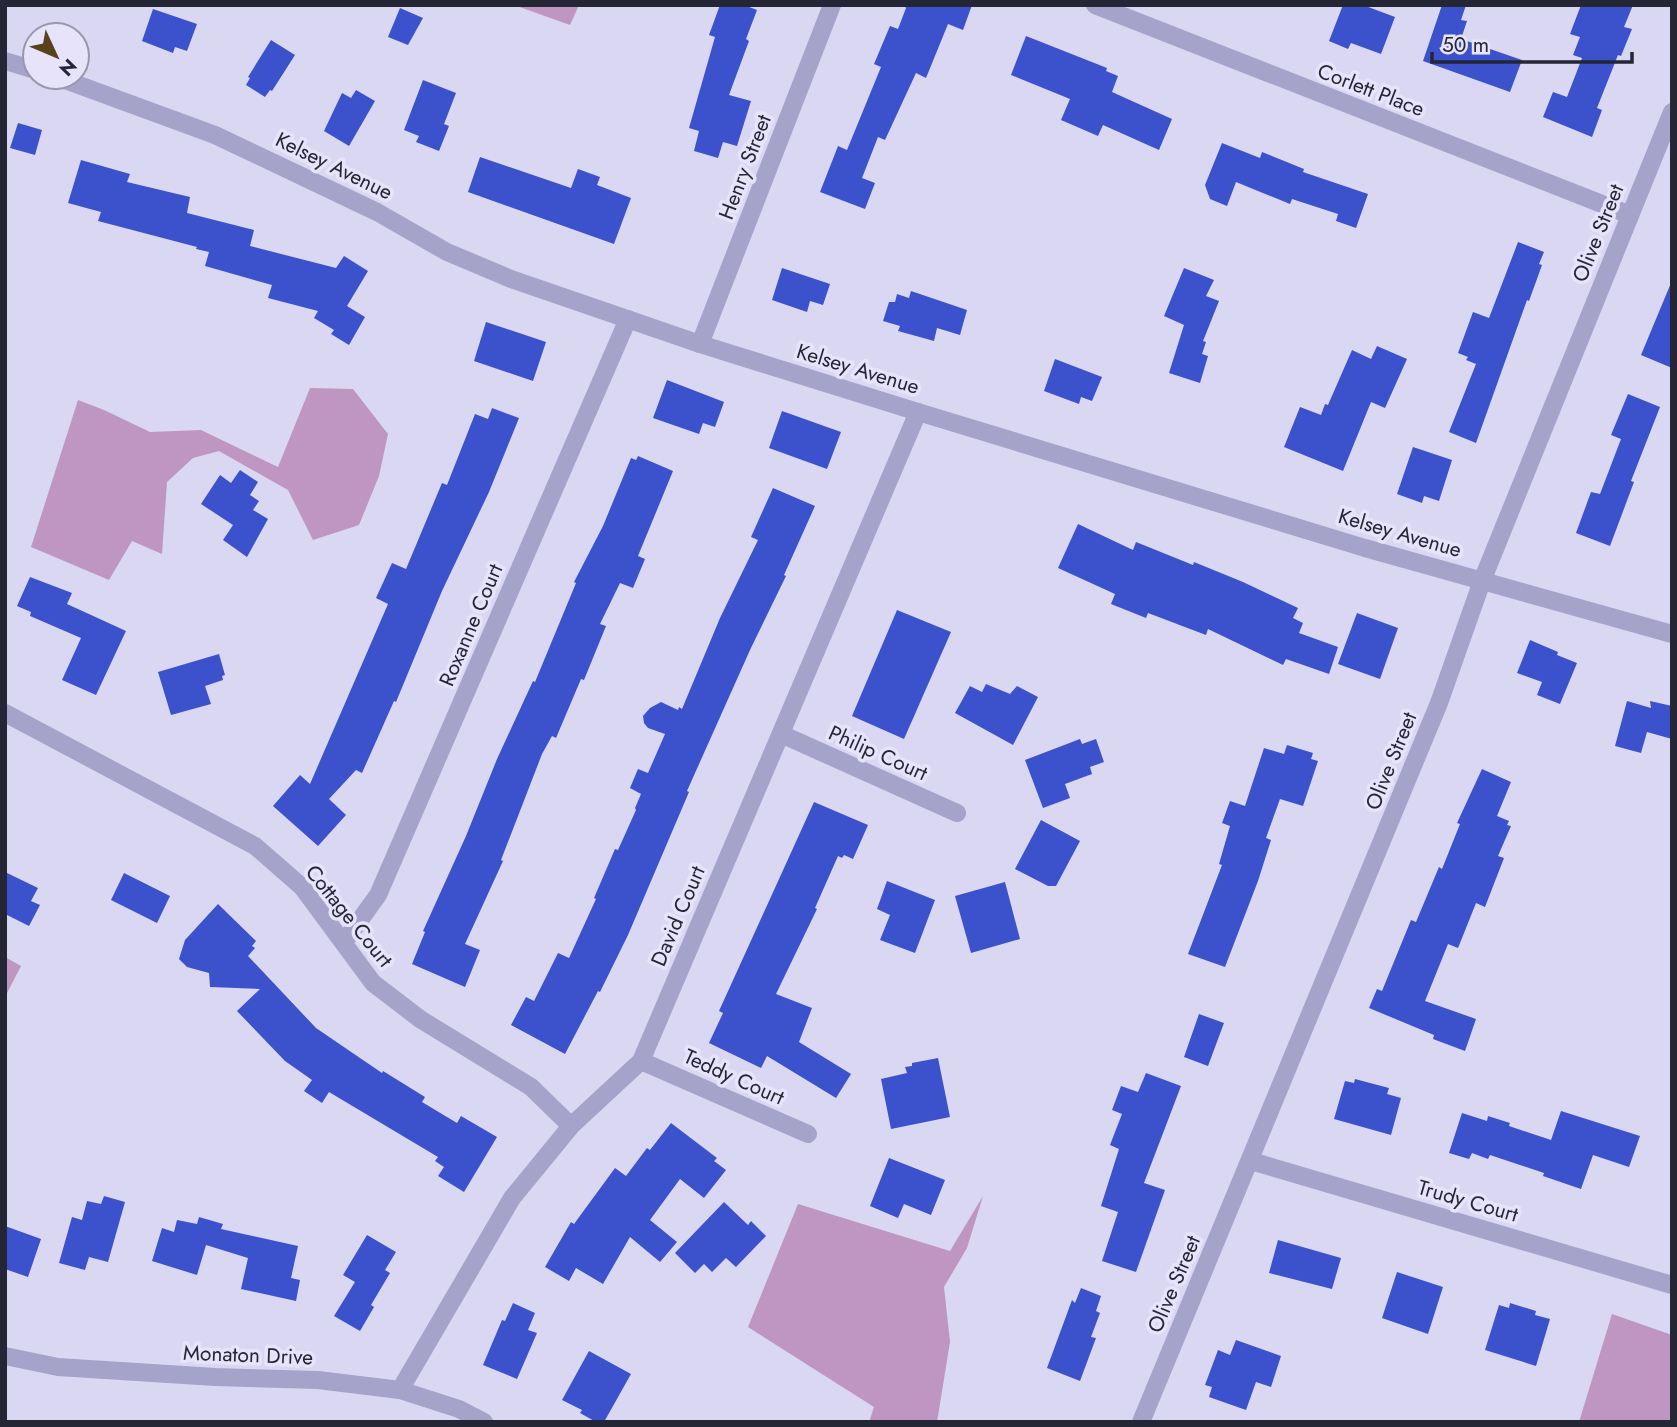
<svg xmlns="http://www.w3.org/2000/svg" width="1677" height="1427" font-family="Jost,sans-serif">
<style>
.green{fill:#be96c1}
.building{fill:#3b52cc}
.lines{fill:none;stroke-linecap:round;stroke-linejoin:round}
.minor{stroke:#a5a3ca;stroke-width:18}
.labels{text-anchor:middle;stroke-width:7;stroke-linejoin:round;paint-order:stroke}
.street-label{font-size:21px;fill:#252635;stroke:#e6e3fa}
</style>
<rect width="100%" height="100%" fill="#dad7f2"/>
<g class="green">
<path d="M514 5H579L570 25Z"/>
<path d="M310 388 353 389 388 434 379 476 359 525 313 540 288 490 219 451 193 458 167 482 162 554 132 541 109 580 31 547 78 400 104 410 150 432 201 430 278 467Z"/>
<path d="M5 957 21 966 5 997Z"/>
<path d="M983 1196 967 1248 944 1287 950 1342 937 1422H869L874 1407 748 1327 798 1204 950 1251Z"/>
<path d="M1612 1314 1672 1335V1422H1579Z"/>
</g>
<g class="building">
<path d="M720 5H744L757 10 746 39 749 41 729 95 751 101 737 146 723 142 718 158 694 151 699 131 689 128 715 37 709 35Z"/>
<path d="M904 5H972L963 30 948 24 926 78 916 73 885 140 878 137 862 178 875 183 865 209 820 192 838 146 847 150 881 67 874 64 890 26 898 29 906 8Z"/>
<path d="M1343 5H1363L1395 17 1381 54 1351 43 1348 49 1329 41Z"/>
<path d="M1442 5H1466L1461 20 1467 21 1461 39 1522 60 1510 92 1423 61Z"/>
<path d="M1581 5H1633L1624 27 1632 29 1621 56 1618 55 1597 108 1602 110 1592 137 1543 117 1553 92 1567 97 1582 58 1573 55 1580 37 1570 34Z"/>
<path d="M400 8 423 18 408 45 388 37Z"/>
<path d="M153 9 197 24 187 51 175 47 173 53 142 41Z"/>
<path d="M1026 36 1107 68 1106 71 1118 76 1112 92 1172 119 1159 150 1103 125 1098 136 1061 120 1070 99 1011 75Z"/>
<path d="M271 40 295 55 272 91 270 90 265 97 246 85 250 78 248 77Z"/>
<path d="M423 80 456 93 444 124 449 126 439 151 416 142 419 136 404 130Z"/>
<path d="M356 90 375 101 349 146 324 131 342 93 351 98Z"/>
<path d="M18 123 42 130 35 155 10 148Z"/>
<path d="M1222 143 1260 158 1262 152 1304 169 1303 172 1368 194 1356 228 1336 221 1338 214 1292 199 1290 204 1236 182 1227 206 1210 199 1205 185Z"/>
<path d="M480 157 571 188 578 169 600 177 597 185 631 198 614 244 468 192Z"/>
<path d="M81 160 130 174 127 182 190 197 187 213 254 230 250 246 336 268 344 256 368 271 347 306 365 317 349 345 331 334 334 330 314 318 318 311 268 298 272 285 205 266 209 252 196 249 197 247 98 221 101 212 68 203Z"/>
<path d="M1518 242 1544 252 1539 264 1542 265 1529 301 1527 300 1476 443 1449 432 1476 364 1466 360 1468 357 1458 353 1473 312 1489 318Z"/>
<path d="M782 268 830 284 823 305 810 301 807 312 772 300Z"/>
<path d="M1184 268 1214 280 1206 296 1219 301 1203 341 1206 342 1202 354 1208 356 1200 383 1169 373 1184 325 1164 316Z"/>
<path d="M1671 283H1672V368L1641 355Z"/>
<path d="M911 291 967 310 960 335 937 328 934 341 898 331 900 326 883 321 889 302H895L897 294 909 298Z"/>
<path d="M486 322 546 342 533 381 474 361Z"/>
<path d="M1377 346 1407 359 1385 408 1371 402 1343 471 1284 447 1300 407 1321 415 1325 404 1328 405 1352 350 1371 359Z"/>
<path d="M1055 359 1102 377 1092 401 1081 397 1079 404 1044 391Z"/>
<path d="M667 380 724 402 715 427 703 423 699 434 653 418Z"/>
<path d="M1628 394 1660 407 1631 481 1634 482 1610 546 1576 533 1591 492 1600 494 1621 439 1611 435Z"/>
<path d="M492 408 519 418 489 492 442 591 396 702 394 701 362 773 356 770 329 799 346 815 318 846 273 806 300 775 310 784 388 604 376 598 392 563 406 569 442 483 447 485 475 414 488 419Z"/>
<path d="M782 411 841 432 827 469 769 448Z"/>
<path d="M1413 447 1452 460 1439 501 1424 496 1422 503 1397 494Z"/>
<path d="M638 456 673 471 638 556 645 559 633 588 620 583 600 624 606 626 584 680 581 679 556 738 552 736 542 754 501 860 503 861 465 944 480 950 465 987 412 964 425 932 423 931 466 836 497 759 533 681 535 682 576 583 574 582 603 526 631 458 636 460Z"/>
<path d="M240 470 258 482 250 495 259 501 253 510 268 519 247 557 223 540 233 525 201 504 220 475 231 483Z"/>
<path d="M773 488 815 506 784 575 786 576 750 650 687 791 689 792 628 935 600 992 598 991 565 1054 511 1025 526 997 534 1001 558 953 569 958 596 899 594 898 615 849 618 850 636 810 635 808 641 794 630 788 638 769 648 773 665 734 648 728 644 723 643 716 650 708 661 702 678 710 679 707 682 709 720 618 758 540 751 537Z"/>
<path d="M1078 524 1133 550 1136 542 1193 565 1194 562 1243 582 1298 608 1293 618 1303 623 1299 633 1338 647 1329 674 1286 659 1283 665 1208 629 1206 635 1148 613 1146 618 1111 604 1115 594 1058 568Z"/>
<path d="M30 577 72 593 67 604 126 631 96 695 62 680 81 638 30 616 31 612 17 606Z"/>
<path d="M897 610 951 632 904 739 852 716Z"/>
<path d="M1357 613 1398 628 1380 679 1338 664Z"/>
<path d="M1530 640 1558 652 1557 655 1577 663 1560 704 1537 695 1542 682 1517 673Z"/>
<path d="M219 654 225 675 222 676 223 680 205 686 211 704 171 715 158 672Z"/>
<path d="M986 684 1010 694 1017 686 1038 697 1013 745 955 713 970 686 982 692Z"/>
<path d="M1627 701 1651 708 1650 701 1672 706V739L1647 732 1641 753 1615 746Z"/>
<path d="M1080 739 1082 744 1096 739 1104 762 1090 767 1092 774 1065 784 1070 798 1043 808 1025 760Z"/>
<path d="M1287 745 1313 753 1311 759 1318 761 1303 806 1280 799 1266 838 1271 840 1258 881 1225 967 1188 954 1222 865 1219 864 1230 826 1222 823 1230 801 1245 806 1264 748 1284 754Z"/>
<path d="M1482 769 1511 782 1497 816 1509 821 1507 825 1511 826 1498 856 1504 858 1485 907 1476 903 1458 948 1448 944 1425 1001 1476 1019 1465 1051 1433 1039 1434 1035 1369 1008 1377 989 1382 991 1411 920 1416 922 1439 867 1442 869 1460 824 1457 823Z"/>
<path d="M814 802 868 825 853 859 844 855 842 858 838 856 815 908 817 909 776 994 812 1008 799 1042 851 1074 836 1098 767 1056 761 1068 709 1043 723 1013 719 1011Z"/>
<path d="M1041 820 1080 841 1056 886H1048L1015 869Z"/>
<path d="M5 872 38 888 31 901 40 905 29 926 5 914Z"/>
<path d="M124 873 170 896 157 923 111 900Z"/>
<path d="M887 881 935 900 915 953 880 940 890 915 877 909Z"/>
<path d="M1005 882 1020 939 971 953 955 896Z"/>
<path d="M218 904 256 941 252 946 255 948 248 956 316 1028 382 1073 383 1071 425 1097 422 1102 457 1123 461 1116 497 1137 464 1192 438 1176 444 1167 435 1161 438 1157 329 1092 322 1103 304 1091 312 1080 285 1061 237 1011 260 989 210 987 209 973 187 967 179 959 185 940Z"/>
<path d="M1199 1014 1224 1023 1208 1066 1184 1057Z"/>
<path d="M938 1058 950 1117 891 1129 881 1079 907 1073 905 1067 912 1066V1063Z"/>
<path d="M1146 1073 1181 1086 1144 1183 1165 1190 1136 1272 1102 1261 1118 1212 1101 1206 1119 1149 1110 1145 1122 1114 1112 1110 1121 1086 1138 1092Z"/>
<path d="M1355 1079 1389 1088 1387 1094 1401 1098 1391 1135 1334 1119 1345 1081 1354 1083Z"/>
<path d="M1561 1111 1640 1136 1629 1167 1593 1155 1581 1189 1543 1176 1544 1173 1490 1155 1488 1159 1472 1153 1469 1159 1449 1153 1462 1113 1487 1121 1488 1116 1510 1123 1509 1126 1551 1140Z"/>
<path d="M671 1123 717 1158 714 1161 726 1170 704 1198 680 1179 650 1220 677 1242 660 1262 630 1237 603 1284 576 1268 569 1281 545 1267 571 1222 574 1224 615 1168 626 1176 647 1148 650 1150Z"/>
<path d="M889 1158 945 1180 931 1215 904 1204 898 1218 870 1206Z"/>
<path d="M104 1196 125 1202 108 1262 89 1257 85 1270 59 1263 72 1217 82 1220 87 1201 101 1204Z"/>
<path d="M724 1202 748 1225 751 1221 766 1236 736 1267 726 1258 712 1272 704 1264 695 1273 675 1253Z"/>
<path d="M199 1217 223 1224 221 1229 298 1246 291 1278 300 1280 296 1301 241 1289 248 1258 206 1245 197 1275 152 1261 162 1228 174 1232 177 1220 197 1224Z"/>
<path d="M5 1226 41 1239 28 1277 5 1269Z"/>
<path d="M367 1235 396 1252 385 1270 390 1273 371 1305 374 1307 360 1331 334 1316 355 1282 343 1275Z"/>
<path d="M1278 1240 1341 1258 1332 1289 1269 1273Z"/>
<path d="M1397 1272 1443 1287 1428 1334 1382 1318Z"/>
<path d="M1081 1288 1101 1296 1096 1311 1100 1313 1091 1337 1096 1338 1080 1381 1047 1368 1072 1300 1075 1303Z"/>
<path d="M513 1303 535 1313 528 1330 537 1333 517 1379 483 1365 502 1320 505 1321Z"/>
<path d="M1510 1303 1536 1311 1535 1315 1550 1319 1536 1366 1485 1350 1499 1305 1509 1308Z"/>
<path d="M1236 1340 1281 1356 1271 1387 1256 1382 1246 1410 1209 1397 1212 1387 1205 1385 1218 1350 1230 1355Z"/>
<path d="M589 1351 631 1374 604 1422H596L580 1413 582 1410 562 1400Z"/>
</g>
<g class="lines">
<g class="minor">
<path d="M1095 5 1630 215"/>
<path d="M5 61 35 70"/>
<path d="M57 77 215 135 377 212 447 252 511 279 700 344 918 412 1365 548 1672 634"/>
<path d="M700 344 832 5"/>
<path d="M5 713 255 846 302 887 373 983 420 1019 531 1087 571 1126"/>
<path d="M781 734 957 813"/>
<path d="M344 942 378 895 628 319"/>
<path d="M641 1061 808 1134"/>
<path d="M1251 1161 1672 1285"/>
<path d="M5 1356 58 1367 215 1377 318 1380 400 1390 459 1409 484 1422"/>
<path d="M400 1390 512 1198 571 1126 641 1061 918 412"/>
<path d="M1141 1422 1439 703 1482 581 1672 112"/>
</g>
</g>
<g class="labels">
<g class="street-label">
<text transform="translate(1371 90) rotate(21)" y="7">Corlett Place</text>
<text transform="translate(334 166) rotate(26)" y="7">Kelsey Avenue</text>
<text transform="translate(745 167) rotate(-69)" y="7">Henry Street</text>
<text transform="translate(1598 233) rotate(-68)" y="7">Olive Street</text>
<text transform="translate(858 369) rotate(17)" y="7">Kelsey Avenue</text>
<text transform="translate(1400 533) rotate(16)" y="7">Kelsey Avenue</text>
<text transform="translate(471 625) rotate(-67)" y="7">Roxanne Court</text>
<text transform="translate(878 753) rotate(24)" y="7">Philip Court</text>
<text transform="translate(1391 761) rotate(-68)" y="7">Olive Street</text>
<text transform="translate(349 916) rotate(51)" y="7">Cottage Court</text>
<text transform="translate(678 916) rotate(-67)" y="7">David Court</text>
<text transform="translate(734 1077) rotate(24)" y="7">Teddy Court</text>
<text transform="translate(1468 1201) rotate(16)" y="7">Trudy Court</text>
<text transform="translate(1174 1284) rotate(-67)" y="7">Olive Street</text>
<text transform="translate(248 1355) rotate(2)" y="7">Monaton Drive</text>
</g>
</g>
<rect width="1677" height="1427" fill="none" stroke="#252635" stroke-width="14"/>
<g transform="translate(56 56) rotate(134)"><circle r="33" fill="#e6e3fa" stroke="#9997ab" stroke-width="2"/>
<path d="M0-5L12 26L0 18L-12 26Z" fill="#584319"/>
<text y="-10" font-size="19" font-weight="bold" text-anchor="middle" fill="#252635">N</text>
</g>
<path d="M1432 52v10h200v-10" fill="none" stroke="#252635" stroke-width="3.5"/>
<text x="1442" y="52" font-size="21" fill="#252635" stroke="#e6e3fa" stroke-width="5" paint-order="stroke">50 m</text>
</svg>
